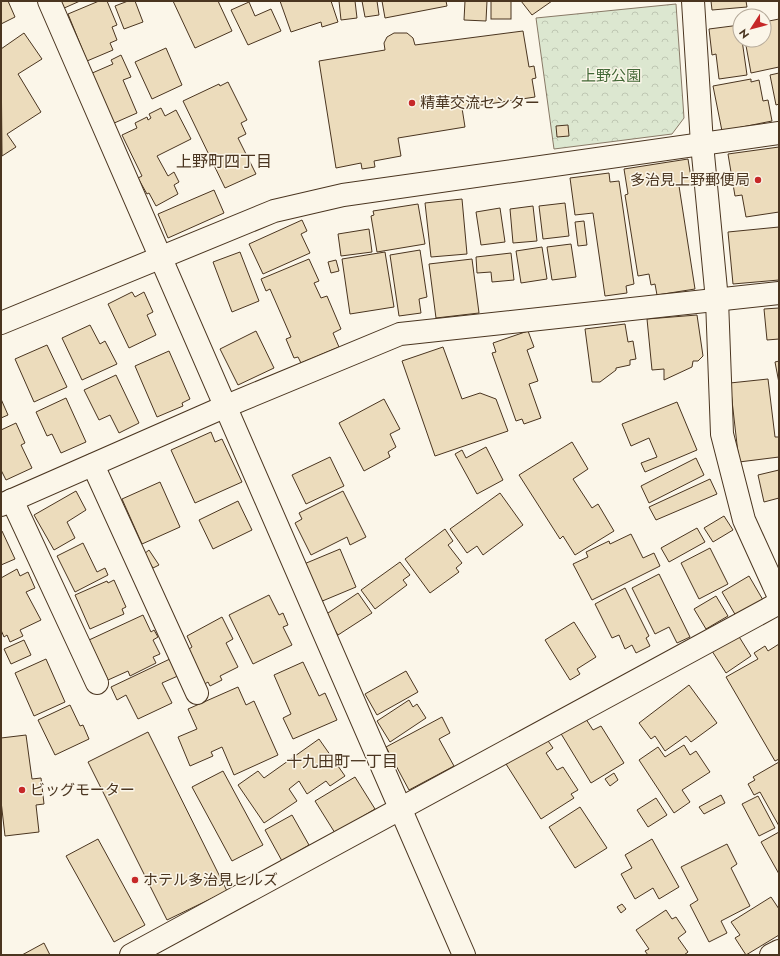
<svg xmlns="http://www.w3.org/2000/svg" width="780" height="956" font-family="Jost,'Noto Sans JP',sans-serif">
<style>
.park{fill:url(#park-crowns);stroke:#887966}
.building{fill:#ecdcbc;stroke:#4a3520}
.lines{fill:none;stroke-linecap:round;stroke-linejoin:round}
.minor-casing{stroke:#4a3520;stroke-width:24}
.minor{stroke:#fbf6e9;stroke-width:22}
.poi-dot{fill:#c62828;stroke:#fbf6e9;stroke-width:1.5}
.labels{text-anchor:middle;stroke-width:3;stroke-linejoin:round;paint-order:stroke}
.park-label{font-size:15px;fill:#436837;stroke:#fbf6e9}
.poi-label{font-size:15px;fill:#4a3520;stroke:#fbf6e9;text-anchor:start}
.neighbourhood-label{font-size:16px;fill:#4a3520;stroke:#fbf6e9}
</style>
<defs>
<pattern id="park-crowns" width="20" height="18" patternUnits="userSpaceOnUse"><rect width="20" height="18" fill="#dce7d0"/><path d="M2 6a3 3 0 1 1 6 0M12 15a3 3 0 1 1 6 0" fill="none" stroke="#bec7b2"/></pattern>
</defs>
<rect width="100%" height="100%" fill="#fbf6e9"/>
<path class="park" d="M676 4 684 118 672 134 554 149 536 18Z"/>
<g class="building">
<path d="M1 1H8L15 17 1 24Z"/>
<path d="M59 1H80L62 9Z"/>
<path d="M99 1H107L117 25 112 27 117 40 110 43 113 50 87 61 68 14Z"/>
<path d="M128 1H135L143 22 124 29 115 6Z"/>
<path d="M173 1H218L232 31 195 48Z"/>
<path d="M280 1H331L338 22 322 27 321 22 291 32Z"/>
<path d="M339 1H355L357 18 341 20Z"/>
<path d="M362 1H377L379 15 365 17Z"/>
<path d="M382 1H446L447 6 385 18Z"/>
<path d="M465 1H487L486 21 464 20Z"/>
<rect x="491" y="1" width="20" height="18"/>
<path d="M521 1H552L532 15Z"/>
<path d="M711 1H746L747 7 712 10Z"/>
<path d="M249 2 255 16 271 9 281 31 248 45 231 10Z"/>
<path d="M779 19V67L751 73 745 40H764V22Z"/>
<path d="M740 25V40H742L747 75 719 79 716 54 712 55 709 29Z"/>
<path d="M523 31 529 67 534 66 536 78 532 79 535 97 462 108 465 127 398 138 401 156 374 161 375 167 362 169 361 163 336 168 319 61 385 50 384 43 387 37 394 33H407L413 38 415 45Z"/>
<path d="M24 33 42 59 18 74 41 112 7 134 16 147 2 156 1 49Z"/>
<path d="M166 48 182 85 152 99 135 62Z"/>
<path d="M121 55 131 77 123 80 137 113 112 124 90 74 113 64 111 60Z"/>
<path d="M779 73V104L776 105 770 75Z"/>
<path d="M751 79V82L759 80 763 101 768 100 772 121 722 131 713 86Z"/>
<path d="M228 82 247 120 241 123 246 134 238 138 256 174 225 188 183 101 219 84 220 86Z"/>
<path d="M161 108 165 116 176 110 191 139 157 156 168 176 174 172 179 182 174 185 178 194 156 206 149 193 147 194 138 178 142 176 122 135 137 128 135 123 147 117 148 120 151 118 149 114Z"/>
<path d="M568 125 569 136 557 137 556 126Z"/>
<path d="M779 147V212L746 217 742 195 735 196 728 154Z"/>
<path d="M688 159 692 184 679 186 695 289 657 295 655 284 651 285 649 274 638 276 625 195 628 194 624 169Z"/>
<path d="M609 173 610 182 619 181 634 284 626 286 627 293 605 296 593 213 575 215 570 178Z"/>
<path d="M214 190 224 213 168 238 158 214Z"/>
<path d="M462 199 467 254 431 257 425 203Z"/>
<path d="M565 203 569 236 543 239 539 206Z"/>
<path d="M418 204 425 244 377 252 371 216 374 215 373 211Z"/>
<path d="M533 206 537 241 513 243 510 209Z"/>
<path d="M500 208 505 242 481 245 476 212Z"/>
<path d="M302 220 307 231 301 234 310 253 263 274 249 244Z"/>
<path d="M584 221 587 245 578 246 575 222Z"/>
<path d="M779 227V280L733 284 728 232Z"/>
<path d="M369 229 372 252 341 256 338 234Z"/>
<path d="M571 244 576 277 552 280 547 247Z"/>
<path d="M542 247 547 279 521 283 516 251Z"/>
<path d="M420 250 427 297 419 299 421 313 399 316 390 255Z"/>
<path d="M240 252 259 301 232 312 213 262Z"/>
<path d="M385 252 394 307 350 314 342 259Z"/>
<path d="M511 253 514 280 492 282 491 272 477 273 476 257Z"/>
<path d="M309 259 319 281 314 283 321 298 327 296 341 329 333 333 339 347 301 363 298 357 294 358 286 339 291 337 270 289 266 291 261 279Z"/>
<path d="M472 259 479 313 436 318 429 264Z"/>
<path d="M336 260 339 271 331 273 328 262Z"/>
<path d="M132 292 135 297 144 292 153 312 147 315 156 335 129 348 108 304Z"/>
<path d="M779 308V339L767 340 764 309Z"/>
<path d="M697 315 703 356 698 361H693L692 367 664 380V369L652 370 647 319Z"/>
<path d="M625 324 628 342 633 341 636 359 630 360V365L616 368V370L600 382H592L585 329Z"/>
<path d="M90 325 100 344 105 341 117 364 82 380 62 338Z"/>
<path d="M256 331 274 368 238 385 220 349Z"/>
<path d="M528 331 534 347 527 350 538 381 529 384 541 418 524 424 522 419 516 421 492 353 496 352 493 343Z"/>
<path d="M47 345 67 387 34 402 15 359Z"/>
<path d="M443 347 462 399 480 393 496 399 508 431 435 456 402 361Z"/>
<path d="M169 351 190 399 182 403 183 406 157 417 135 366Z"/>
<path d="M779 361V383L775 362Z"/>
<path d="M116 375 139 423 119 433 110 415 99 420 84 390Z"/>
<path d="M768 379 775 437H779V457L739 462 730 383Z"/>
<path d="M66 398 86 442 61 453 52 434 47 436 36 412Z"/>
<path d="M1 399 8 415 1 418Z"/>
<path d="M384 399 400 429 390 434 396 447 388 452 390 457 364 471 339 423Z"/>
<path d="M677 402 697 450 645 472 641 463 657 457 649 438 631 446 622 424Z"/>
<path d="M16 423 25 443 21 445 32 468 6 480 1 470V430Z"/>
<path d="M211 432 215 442 222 439 242 482 195 503 171 450Z"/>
<path d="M572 442 588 469 573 479 592 508 598 504 614 531 575 555 563 536 560 539 519 475Z"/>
<path d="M486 447 503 480 477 494 455 454 462 450 466 458Z"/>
<path d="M330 457 344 486 306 504 292 475Z"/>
<path d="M696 458 704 475 649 503 641 486Z"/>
<path d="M779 470V498L764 502 758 475Z"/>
<path d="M710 479 717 494 656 520 649 507Z"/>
<path d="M160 482 180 527 142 544 122 499Z"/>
<path d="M76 491 86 510 67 522 75 538 54 550 34 515Z"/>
<path d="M343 491 366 537 350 545 347 537 311 555 295 523 302 519 299 513Z"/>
<path d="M500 493 523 525 483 555 477 546 467 553 450 529Z"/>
<path d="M238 501 252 530 213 549 199 520Z"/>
<path d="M724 516 733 530 713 542 704 528Z"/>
<path d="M697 528 705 542 669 562 661 548Z"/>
<path d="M445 529 453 541 448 545 462 563 456 568 459 572 430 593 405 559Z"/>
<path d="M1 531H2L15 559 1 565Z"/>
<path d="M631 534 643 558 654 553 660 566 592 600 573 564 588 557 586 552 609 541 610 544Z"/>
<path d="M83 543 97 572 105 568 108 575 75 592 57 556Z"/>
<path d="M710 548 728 584 699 599 681 563Z"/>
<path d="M340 549 356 587 320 602 304 564Z"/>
<path d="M149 550 159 565 153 568 144 554Z"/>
<path d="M400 562 410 575 403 580 407 585 375 609 361 590Z"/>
<path d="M17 569 20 576 28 572 35 588 26 592 41 620 20 630 23 636 10 642 7 635 4 637 1 630V578Z"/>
<path d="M659 574 690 637 677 643 669 627 655 634 632 588Z"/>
<path d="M749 576 763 600 736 616 722 592Z"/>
<path d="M114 580 126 607 122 609 124 614 90 629 75 595 107 581 108 583Z"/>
<path d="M625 588 649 636 646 638 650 646 636 653 632 645 625 649 619 635 612 638 595 604Z"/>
<path d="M358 593 372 613 338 635 325 615Z"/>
<path d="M269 595 279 615 283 613 288 625 283 627 292 645 253 664 229 615Z"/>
<path d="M716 596 728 616 706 629 694 609Z"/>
<path d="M143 615 151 632 154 630 158 637 153 640 160 654 153 657 156 663 130 676 128 671 108 680 89 640Z"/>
<path d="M222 617 233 639 226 643 238 667 220 676 222 680 210 686 208 682 203 685 186 651 192 647 187 636Z"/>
<path d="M574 622 596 657 577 669 580 674 570 680 545 640Z"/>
<path d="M738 635 751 656 726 673 712 651Z"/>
<path d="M24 640 31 655 11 664 4 649Z"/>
<path d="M779 644V759L775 761 726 677 758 659 754 653 765 646 768 651Z"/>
<path d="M172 658 180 675 162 683 172 703 138 719 126 695 117 700 111 687Z"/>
<path d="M46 659 65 702 34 716 15 673Z"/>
<path d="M303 662 319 696 325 693 337 720 293 739 283 718 291 714 274 675Z"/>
<path d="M406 671 418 692 377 715 365 694Z"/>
<path d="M689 685 717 723 691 742 686 736 665 751 655 736 651 739 639 723Z"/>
<path d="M238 687 246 705 254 701 278 755 234 775 222 747 211 752 213 756 190 766 178 737 197 729 188 709Z"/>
<path d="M409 700 413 707 417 704 426 718 390 742 377 721Z"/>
<path d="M70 705 80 726 83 725 89 739 55 755 38 720Z"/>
<path d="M584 716 593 730 601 726 624 763 591 783 560 732Z"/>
<path d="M442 717 450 733 439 739 454 766 409 790 386 747Z"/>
<path d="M148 732 227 891 167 920 88 762Z"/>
<path d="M26 735 32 779 41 778 44 804 36 805 39 832 5 836 1 801V738Z"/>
<path d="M546 738 553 748 546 753 557 770 563 767 578 790 571 794 574 798 541 819 506 764Z"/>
<path d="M319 739 345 776 330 786 326 781 307 794 299 781 289 789 297 801 264 823 238 785 258 771 264 778Z"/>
<path d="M684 745 690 755 696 751 710 772 682 790 690 802 674 813 639 760 658 747 665 757Z"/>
<path d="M779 762V826L760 792 754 795 748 784 755 780 753 777Z"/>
<path d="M223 771 263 845 232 861 192 787Z"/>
<path d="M614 773 618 780 610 786 605 779Z"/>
<path d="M355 777 375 809 335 833 315 801Z"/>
<path d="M721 795 725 803 704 814 699 807Z"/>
<path d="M758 796 775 828 759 836 742 804Z"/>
<path d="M656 798 667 815 648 827 637 810Z"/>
<path d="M580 807 607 848 575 868 549 827Z"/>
<path d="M292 815 309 845 282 861 265 830Z"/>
<path d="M779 832V874L761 842Z"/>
<path d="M98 839 145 925 114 942 66 856Z"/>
<path d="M652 839 679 887 659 899 653 888 635 899 621 874 632 868 625 855Z"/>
<path d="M727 844 737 864 731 868 750 906 721 921 727 933 709 942 690 905 698 900 681 867Z"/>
<path d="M771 897 779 909V935L746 955 735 938 740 935 731 922Z"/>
<path d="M622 904 626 909 621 913 617 907Z"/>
<path d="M666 910 672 919 676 917 686 932 678 938 688 952 684 955H648L645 951 649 949 636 930Z"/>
<path d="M44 943 50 955H22Z"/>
</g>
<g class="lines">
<defs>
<g id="minor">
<path d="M49 1 464 955"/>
<path d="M693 1 702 144 717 300 722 434 744 520 779 597"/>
<path d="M1 323 274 211 343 195 779 133"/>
<path d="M93 465 197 693"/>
<path d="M12 500 97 683"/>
<path d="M1 505 224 407 400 334 779 293"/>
<path d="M131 955 779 603"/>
<path d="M771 955 779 951"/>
</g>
</defs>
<use href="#minor" class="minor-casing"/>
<use href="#minor" class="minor"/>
</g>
<g class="poi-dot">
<circle cx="412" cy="103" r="4"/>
<circle cx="758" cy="180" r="4"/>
<circle cx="22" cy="790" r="4"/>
<circle cx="135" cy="880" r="4"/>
</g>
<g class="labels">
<g class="park-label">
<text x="611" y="81">上野公園</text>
</g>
<g class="poi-label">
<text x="420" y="108">精華交流センター</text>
<text x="750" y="185" text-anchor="end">多治見上野郵便局</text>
<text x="30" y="795">ビッグモーター</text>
<text x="143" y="885">ホテル多治見ヒルズ</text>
</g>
<g class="neighbourhood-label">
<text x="224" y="167">上野町四丁目</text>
<text x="342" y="767">十九田町一丁目</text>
</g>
</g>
<rect width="780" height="956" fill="none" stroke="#4a3520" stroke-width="4"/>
<g transform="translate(752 28) rotate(234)"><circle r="19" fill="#fbf6e9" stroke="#b4a999"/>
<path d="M0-3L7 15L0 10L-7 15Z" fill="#c62828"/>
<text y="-6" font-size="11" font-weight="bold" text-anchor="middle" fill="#4a3520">N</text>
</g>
</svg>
